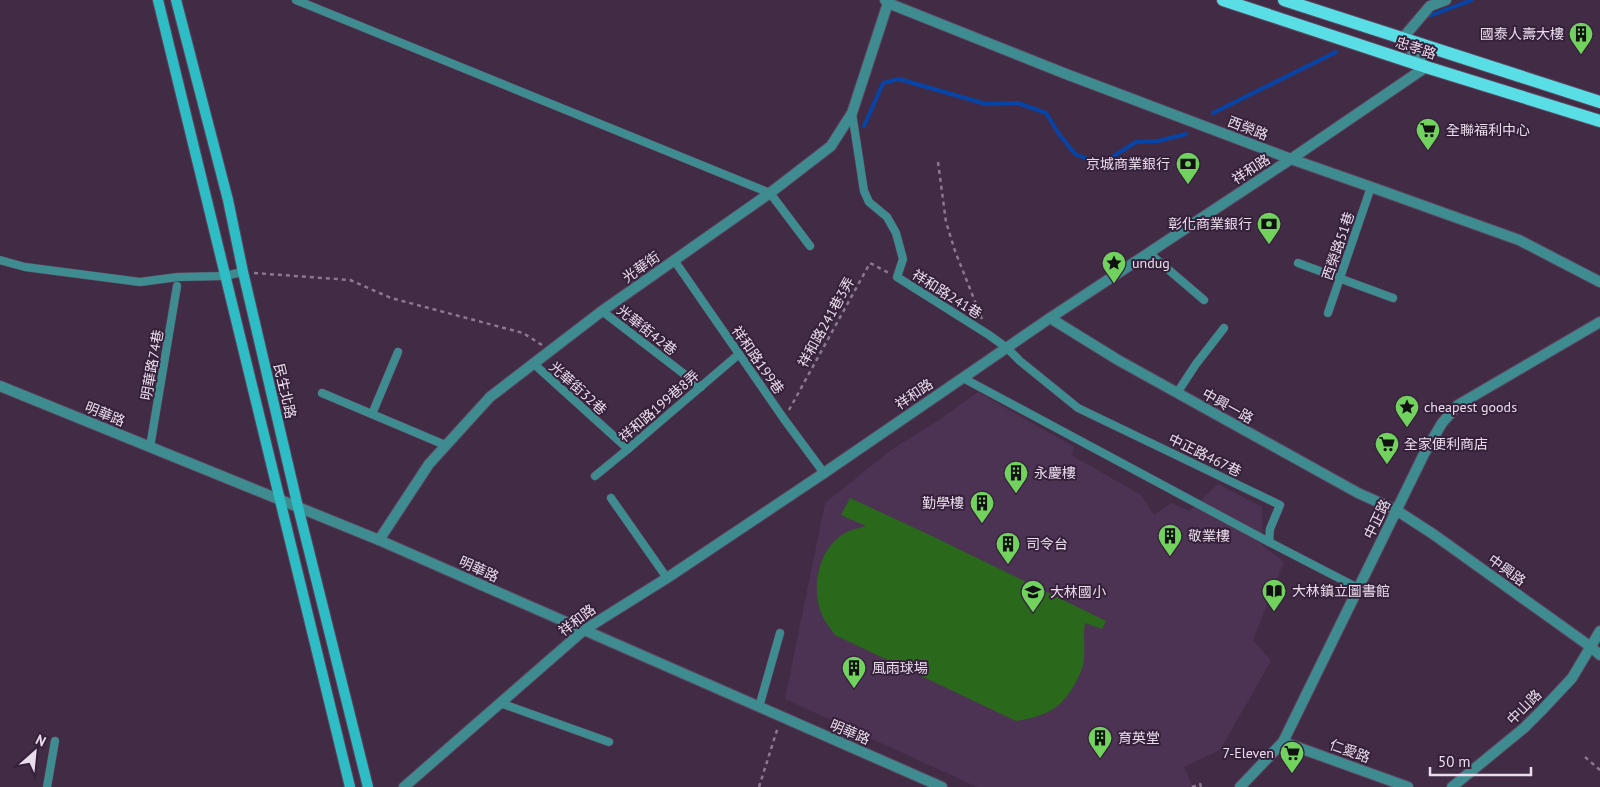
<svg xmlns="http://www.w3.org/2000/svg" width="1600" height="787" font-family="'PT Sans','Noto Sans TC',sans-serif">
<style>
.built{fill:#4d3353}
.green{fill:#2a681c}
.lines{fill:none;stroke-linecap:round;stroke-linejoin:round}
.stream{stroke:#0645a7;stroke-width:4}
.service-casing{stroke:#5c4760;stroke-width:9}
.minor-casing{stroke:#5c4760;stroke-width:12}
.tertiary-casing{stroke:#5c4760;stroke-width:12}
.secondary-casing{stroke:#5c4760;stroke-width:12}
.primary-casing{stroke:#5c4760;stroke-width:14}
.path{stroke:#8b798f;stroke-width:2.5;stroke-dasharray:4 4;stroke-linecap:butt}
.service{stroke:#3f8c90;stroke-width:8}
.minor{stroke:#3f8c90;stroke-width:10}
.tertiary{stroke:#3f8c90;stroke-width:10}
.secondary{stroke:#2ebdc5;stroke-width:10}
.primary{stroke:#5adee6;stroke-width:12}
.labels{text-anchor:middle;stroke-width:4;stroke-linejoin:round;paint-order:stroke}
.poi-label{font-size:14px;fill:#eadced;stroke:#36213b;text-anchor:start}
.street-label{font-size:14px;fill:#eadced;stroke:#36213b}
</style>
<rect width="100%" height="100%" fill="#412b45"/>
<path class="built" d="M978 392 1074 447 1071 455 1141 495 1154 515 1171 503 1189 511 1218 484 1262 507V545L1284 562 1253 640 1271 661 1220 750 1184 767 1193 787H977L785 699 825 503 891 450 939 420Z"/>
<path class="green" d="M850 498 932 536 1106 621 1102 629 1085 623C1083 635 1085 646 1084 658 1084 665 1080 674 1077 680 1062 709 1047 716 1016 721L835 635C831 629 825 622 822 615 810 587 819 546 847 532 853 529 860 528 866 526L841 515Z"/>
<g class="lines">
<g class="stream">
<path d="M1429 16 1472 0"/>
<path d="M1213 113 1336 52"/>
<path d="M864 126 883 83 899 79 986 104 1018 103 1046 113 1059 134 1075 154 1101 164 1136 142 1158 141 1186 134"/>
</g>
<defs>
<g id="service">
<path d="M296 0 770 193 810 246"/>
<path d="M852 113 864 191 869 202 887 217 896 233 903 259 897 277 989 335 1007 348 1020 361 1078 408 1280 505 1270 529 1269 542 1358 588"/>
<path d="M1149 253 1204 300"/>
<path d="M0 260 25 267 140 282 178 277 224 276 243 272"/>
<path d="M674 260 784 419 824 473"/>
<path d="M1298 263 1393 298"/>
<path d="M602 311 701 387"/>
<path d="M1328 313 1371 187"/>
<path d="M534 364 628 449"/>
<path d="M963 378 1269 542"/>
<path d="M322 393 445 445"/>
<path d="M1177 393 1196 364 1224 328"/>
<path d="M372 414 398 352"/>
<path d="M150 447 177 286"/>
<path d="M595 476 628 449 739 354"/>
<path d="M611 498 667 578"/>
<path d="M500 703 609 742"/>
<path d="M759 707 780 633"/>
<path d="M47 787 55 741"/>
</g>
<g id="minor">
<path d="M885 0 888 3 1066 74 1291 159 1371 187 1519 240 1600 282"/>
<path d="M1050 318 1118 360 1358 493 1396 510 1433 534 1591 647 1600 655"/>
<path d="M379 540 429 464 490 397 602 311 770 193 831 146 852 113 888 3"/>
<path d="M1283 742 1408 787"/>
<path d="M404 787 584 630 667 578 824 473 1050 318 1291 159 1426 67 1402 39 1430 6 1446 0"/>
<path d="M1452 787 1524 728 1542 710 1572 678 1600 631"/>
</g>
<g id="tertiary">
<path d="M0 386 379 540 942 787"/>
<path d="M1240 787 1283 742 1424 454 1442 423 1458 405 1600 322"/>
</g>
<g id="secondary">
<path d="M158 0 350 787"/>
<path d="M176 0 228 200 243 272 298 507 368 787"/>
</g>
<g id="primary">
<path d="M1223 0 1426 67 1600 121"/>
<path d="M1284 0 1600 102"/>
</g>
</defs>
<use href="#service" class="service-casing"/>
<use href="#minor" class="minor-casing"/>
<use href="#tertiary" class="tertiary-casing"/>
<use href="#secondary" class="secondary-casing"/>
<use href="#primary" class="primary-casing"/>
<g class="path">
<path d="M938 162 946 222 955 251 982 319"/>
<path d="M254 273 350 280 391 298 523 333 542 345"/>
<path d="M789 410 870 263 889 273"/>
<path d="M1585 757 1600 770"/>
<path d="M759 787 778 727"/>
<path d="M1192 787 1200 784 1201 787"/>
</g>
<use href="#service" class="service"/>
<use href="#minor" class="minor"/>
<use href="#tertiary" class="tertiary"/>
<use href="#secondary" class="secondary"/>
<use href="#primary" class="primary"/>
</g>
<defs>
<symbol id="building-pin" viewBox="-11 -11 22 30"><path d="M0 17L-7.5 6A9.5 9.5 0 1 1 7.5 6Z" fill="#71d25e" stroke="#36213b"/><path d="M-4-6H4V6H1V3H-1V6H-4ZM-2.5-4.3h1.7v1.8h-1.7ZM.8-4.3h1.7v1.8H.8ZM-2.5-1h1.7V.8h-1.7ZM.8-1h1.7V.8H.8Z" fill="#111"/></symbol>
<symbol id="supermarket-pin" viewBox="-11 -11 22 30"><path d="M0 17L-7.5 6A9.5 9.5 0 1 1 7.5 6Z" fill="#71d25e" stroke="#36213b"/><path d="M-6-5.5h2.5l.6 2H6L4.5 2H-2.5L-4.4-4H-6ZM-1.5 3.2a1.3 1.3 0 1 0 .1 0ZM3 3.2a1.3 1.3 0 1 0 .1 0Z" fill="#111"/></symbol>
<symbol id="bank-pin" viewBox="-11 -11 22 30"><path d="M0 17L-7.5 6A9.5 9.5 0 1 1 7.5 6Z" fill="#71d25e" stroke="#36213b"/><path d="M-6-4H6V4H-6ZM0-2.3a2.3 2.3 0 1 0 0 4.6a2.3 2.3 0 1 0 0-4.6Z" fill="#111"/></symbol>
<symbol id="sight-pin" viewBox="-11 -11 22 30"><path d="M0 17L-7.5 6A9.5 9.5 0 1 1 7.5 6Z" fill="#71d25e" stroke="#36213b"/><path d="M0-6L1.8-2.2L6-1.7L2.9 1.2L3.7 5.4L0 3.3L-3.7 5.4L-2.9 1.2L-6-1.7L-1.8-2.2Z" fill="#111"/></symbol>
<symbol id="library-pin" viewBox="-11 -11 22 30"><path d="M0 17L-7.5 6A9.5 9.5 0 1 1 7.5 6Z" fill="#71d25e" stroke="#36213b"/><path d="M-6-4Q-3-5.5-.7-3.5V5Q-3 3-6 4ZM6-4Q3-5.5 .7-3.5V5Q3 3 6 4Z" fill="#111"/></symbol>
<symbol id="school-pin" viewBox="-11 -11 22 30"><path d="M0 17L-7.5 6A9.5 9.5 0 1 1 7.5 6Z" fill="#71d25e" stroke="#36213b"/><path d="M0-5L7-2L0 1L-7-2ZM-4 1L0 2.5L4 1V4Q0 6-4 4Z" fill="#111"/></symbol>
</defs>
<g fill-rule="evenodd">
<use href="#building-pin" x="1567" y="20" width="28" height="38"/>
<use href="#supermarket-pin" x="1414" y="116" width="28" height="38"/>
<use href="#bank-pin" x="1174" y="150" width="28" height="38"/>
<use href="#bank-pin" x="1255" y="210" width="28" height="38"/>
<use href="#sight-pin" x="1100" y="249" width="28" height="38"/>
<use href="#sight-pin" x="1393" y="393" width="28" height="38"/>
<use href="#supermarket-pin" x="1373" y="430" width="28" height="38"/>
<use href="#building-pin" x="1002" y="459" width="28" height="38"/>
<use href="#building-pin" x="968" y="489" width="28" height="38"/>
<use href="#building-pin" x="1156" y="522" width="28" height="38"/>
<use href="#building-pin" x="994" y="530" width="28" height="38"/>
<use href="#library-pin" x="1260" y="577" width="28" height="38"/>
<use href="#school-pin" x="1019" y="578" width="28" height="38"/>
<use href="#building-pin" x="840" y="654" width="28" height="38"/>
<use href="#building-pin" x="1086" y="724" width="28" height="38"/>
<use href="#supermarket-pin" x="1278" y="739" width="28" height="38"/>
</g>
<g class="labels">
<g class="poi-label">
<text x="1564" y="39" text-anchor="end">國泰人壽大樓</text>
<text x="1446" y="135">全聯福利中心</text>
<text x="1170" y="169" text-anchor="end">京城商業銀行</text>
<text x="1252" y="229" text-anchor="end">彰化商業銀行</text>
<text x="1132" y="268">undug</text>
<text x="1424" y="412">cheapest goods</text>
<text x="1404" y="449">全家便利商店</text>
<text x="1034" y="478">永慶樓</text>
<text x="964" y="508" text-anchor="end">勤學樓</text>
<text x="1188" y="541">敬業樓</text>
<text x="1026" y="549">司令台</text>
<text x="1292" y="596">大林鎮立圖書館</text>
<text x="1050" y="597">大林國小</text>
<text x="872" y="673">風雨球場</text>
<text x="1118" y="743">育英堂</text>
<text x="1274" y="758" text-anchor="end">7-Eleven</text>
</g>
<g class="street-label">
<text transform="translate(1416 48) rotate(18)" y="5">忠孝路</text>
<text transform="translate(1248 128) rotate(21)" y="5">西榮路</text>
<text transform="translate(1251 169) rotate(-33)" y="5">祥和路</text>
<text transform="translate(1338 246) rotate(-71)" y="5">西榮路51巷</text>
<text transform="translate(641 267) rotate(-35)" y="5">光華街</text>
<text transform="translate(947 294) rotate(32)" y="5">祥和路241巷</text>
<text transform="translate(826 322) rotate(-61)" y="5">祥和路241巷3弄</text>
<text transform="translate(647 330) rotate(38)" y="5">光華街42巷</text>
<text transform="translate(758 360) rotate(55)" y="5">祥和路199巷</text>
<text transform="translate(152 365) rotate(-80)" y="5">明華路74巷</text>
<text transform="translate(578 388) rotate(42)" y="5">光華街32巷</text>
<text transform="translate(285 391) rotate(77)" y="5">民生北路</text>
<text transform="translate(914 394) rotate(-34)" y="5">祥和路</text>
<text transform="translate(659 406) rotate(-41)" y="5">祥和路199巷8弄</text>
<text transform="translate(1228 406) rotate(29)" y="5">中興一路</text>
<text transform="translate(105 414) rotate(22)" y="5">明華路</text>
<text transform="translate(1205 455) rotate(26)" y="5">中正路467巷</text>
<text transform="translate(1377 519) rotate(-64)" y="5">中正路</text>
<text transform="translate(479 569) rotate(24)" y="5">明華路</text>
<text transform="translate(1507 570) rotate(36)" y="5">中興路</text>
<text transform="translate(577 620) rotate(-37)" y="5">祥和路</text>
<text transform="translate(1524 707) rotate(-45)" y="5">中山路</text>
<text transform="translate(850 732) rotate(23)" y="5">明華路</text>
<text transform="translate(1350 751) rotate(20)" y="5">仁愛路</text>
</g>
</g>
<g transform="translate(35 752) rotate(27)" stroke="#36213b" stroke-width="4" paint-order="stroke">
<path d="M0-4L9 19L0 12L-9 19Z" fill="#eadced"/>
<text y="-8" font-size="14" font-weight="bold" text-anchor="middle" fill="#eadced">N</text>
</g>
<path d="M1430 767v8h101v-8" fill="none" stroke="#eadced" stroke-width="2.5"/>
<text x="1438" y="767" font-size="15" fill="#eadced" stroke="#36213b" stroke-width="4" paint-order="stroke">50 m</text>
</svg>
